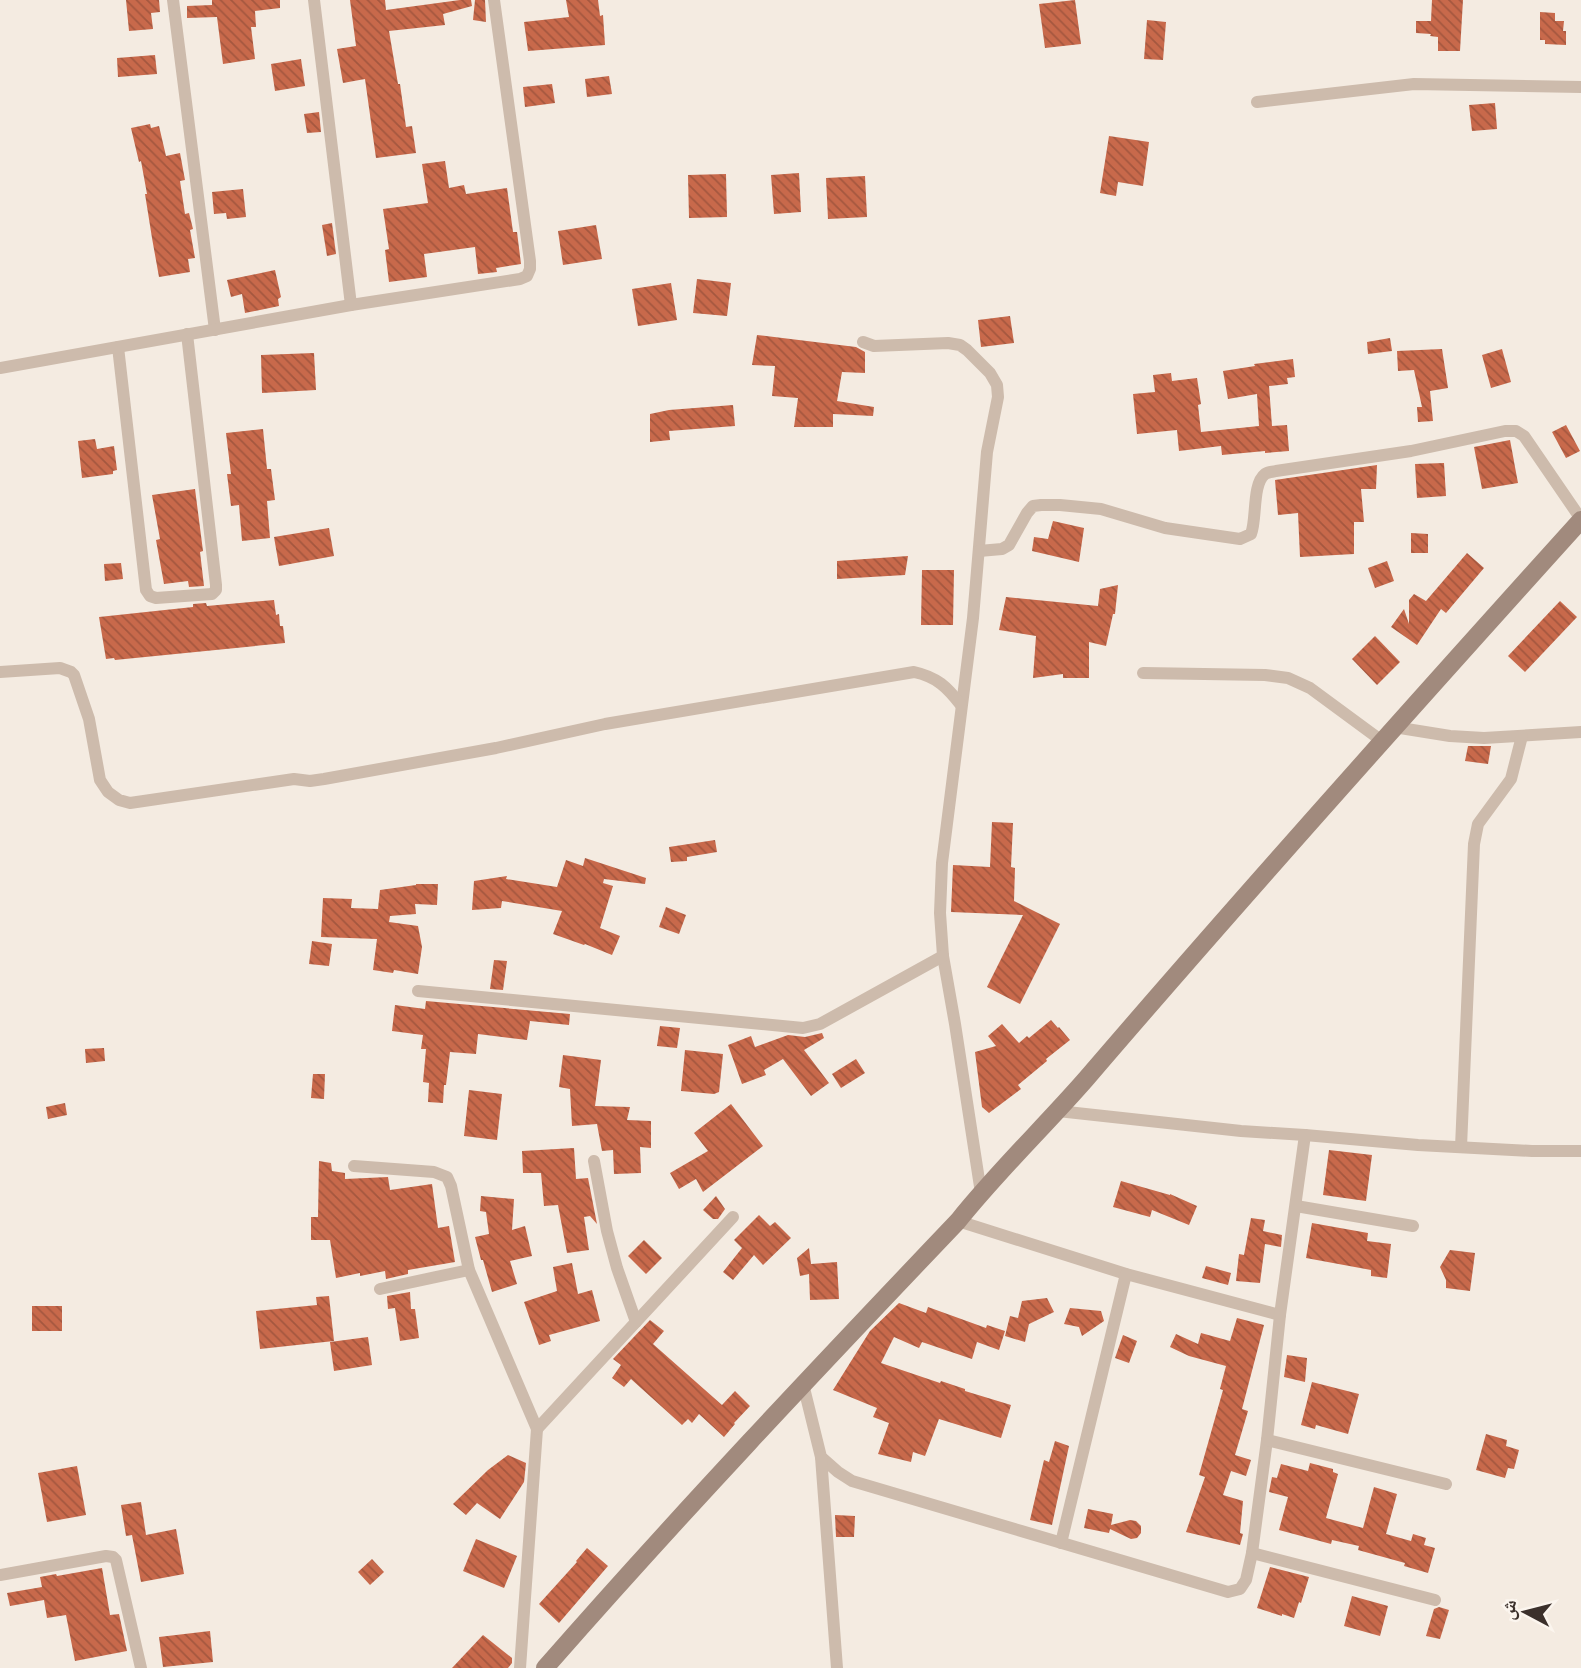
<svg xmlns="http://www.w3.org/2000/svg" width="1581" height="1668" font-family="'Alegreya Sans','Noto Naskh Arabic',sans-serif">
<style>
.building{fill:url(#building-back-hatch)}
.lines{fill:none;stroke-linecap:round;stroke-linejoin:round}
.street{stroke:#cdbbac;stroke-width:12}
.secondary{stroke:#a18a7d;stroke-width:18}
</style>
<defs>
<pattern id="building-back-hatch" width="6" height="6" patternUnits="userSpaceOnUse" patternTransform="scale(1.75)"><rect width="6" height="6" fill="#c8694b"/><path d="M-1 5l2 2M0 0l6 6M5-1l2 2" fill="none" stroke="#a4573f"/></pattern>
</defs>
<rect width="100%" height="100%" fill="#f4ebe1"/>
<g class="building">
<path d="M126 0H159L160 12 151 13 153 29 129 31Z"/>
<path d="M212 0H280V8L255 11 256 27H251L255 59 223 64 217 17 187 18V6L212 5Z"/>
<path d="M350 0H385L386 10 460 0H471L472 6 443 14 445 25 389 31 398 84H400L406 127 412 126 416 153 376 158 365 79 343 83 337 49 356 46Z"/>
<path d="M475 0H485L486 22 473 20Z"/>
<path d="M566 0H598L600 16 603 15 605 45 528 51 524 22 569 17Z"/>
<path d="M1075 0 1081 44 1045 48 1039 4Z"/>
<path d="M1432 0H1463L1460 51H1438V37L1430 36 1431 34 1416 33V21H1431Z"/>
<path d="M1540 12 1555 13V21H1564L1563 31H1566V45L1545 44V40H1540Z"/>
<path d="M1147 20 1166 22 1163 60 1144 59Z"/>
<path d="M155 55 157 74 118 77 117 58Z"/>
<path d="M301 59 305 86 275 91 271 64Z"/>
<path d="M609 76 612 94 587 97 585 79Z"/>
<path d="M552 84 555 103 525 107 523 87Z"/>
<path d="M1495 103 1497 129 1472 131 1469 105Z"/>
<path d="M319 112 321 132 307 133 304 114Z"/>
<path d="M150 124 151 128 159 126 166 156 180 153 185 180 180 181 185 214 189 213 193 229 190 230 195 258 188 259 190 272 159 277 152 238 145 194H147L141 161 139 162 131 128Z"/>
<path d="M1109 136 1149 142 1143 186 1118 182 1116 196 1100 193Z"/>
<path d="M445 161 449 188 464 185 466 194 507 188 513 232H517L521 264 496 268 497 272 478 274 475 247 424 254 427 277 389 282 385 250 389 249 383 209 428 203 422 164Z"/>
<path d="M799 173 801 212 774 214 771 175Z"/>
<path d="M726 174 727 217 689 218 688 175Z"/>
<path d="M865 176 867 217 828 219 826 178Z"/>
<path d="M243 189 246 217 227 219 226 213 214 214 212 192Z"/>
<path d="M332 223 336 254 327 256 322 225Z"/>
<path d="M596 225 602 259 563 265 558 231Z"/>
<path d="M275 270 281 297 278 299 279 306 245 313 242 294 231 297 227 280Z"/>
<path d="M697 279 731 283 727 316 693 313Z"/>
<path d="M671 283 677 320 638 326 632 289Z"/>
<path d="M1010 316 1014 343 981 347 978 320Z"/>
<path d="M757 335 856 347 865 352V373L842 372 837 401 874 407 873 416 833 414V427H794L798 398 772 396 775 366 752 365Z"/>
<path d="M1390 338 1392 351 1368 354 1367 342Z"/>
<path d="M1442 349 1448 388 1430 391 1433 421 1418 422 1417 407H1422L1414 370 1398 371 1397 351Z"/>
<path d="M1502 349 1511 382 1491 388 1482 355Z"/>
<path d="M314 353 316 390 262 393 261 355Z"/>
<path d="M1293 359 1295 377 1287 378 1288 384 1269 386 1272 426 1287 425 1289 451 1265 453V451L1222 455 1221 446 1179 451 1177 430 1137 434 1133 394 1155 392 1153 375 1171 373 1172 381 1197 378 1201 404 1198 405 1201 432 1259 426 1257 394 1228 399 1223 371 1255 366 1254 364Z"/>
<path d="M733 405 735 426 669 431 670 440 650 442V414L669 410Z"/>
<path d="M1566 425 1580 451 1566 458 1552 432Z"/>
<path d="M263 429 267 469H271L275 500 267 501 270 538 242 541 239 505 231 506 227 474H231L226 433Z"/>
<path d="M95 439 97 449 114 446 117 470 113 471V474L82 478 78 441Z"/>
<path d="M1510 440 1518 483 1482 489 1474 447Z"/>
<path d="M1444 463 1446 496 1417 498 1415 464Z"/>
<path d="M1377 465 1376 489H1361L1364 522H1354V554L1300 557 1298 513 1278 515 1275 480Z"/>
<path d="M195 489 203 551 200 552 204 586 189 587 188 581 164 584 156 540 160 539 152 495Z"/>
<path d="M1053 521 1084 528 1079 562 1032 551 1034 537 1048 539Z"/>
<path d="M329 528 334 556 279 566 274 537Z"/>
<path d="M1411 533 1428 534V553H1411Z"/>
<path d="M1467 553 1484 568 1446 613 1441 609 1417 645 1391 627 1404 609 1409 624V600L1414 594 1426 601Z"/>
<path d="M908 556 905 575 837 579V561Z"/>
<path d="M1387 561 1394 581 1375 588 1368 568Z"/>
<path d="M121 563 123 579 105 581 104 564Z"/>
<path d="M922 570H954L953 625H921Z"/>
<path d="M1118 585 1115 614H1113L1106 646 1089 642V678H1063V674L1033 678 1036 636 999 630 1006 597 1098 606 1100 589Z"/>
<path d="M274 600 276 615 279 614 280 626H283L285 643 115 660 114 658 106 659 99 617 193 607V604L206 603 207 606Z"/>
<path d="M1560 601 1577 617 1525 672 1508 656Z"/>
<path d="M1375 636 1400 662 1377 685 1352 659Z"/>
<path d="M1468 746H1491L1488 764 1465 761Z"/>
<path d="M992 822 1013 823 1011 867 1015 868 1014 901 1060 924 1020 1004 987 987 1023 915 951 912 953 865 990 867Z"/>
<path d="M715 840 717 852 687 857V861L671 862 669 847Z"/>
<path d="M585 858 646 878 645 884 604 879 603 883 613 886 600 928 620 936 612 955 585 944 584 945 553 934 562 911 502 901 501 908 472 910 474 881 507 876 506 879 557 887 566 860 583 866Z"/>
<path d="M416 884H438L437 905 415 904 416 914 390 916 389 922 418 926 422 947 418 974 394 970 393 973 373 970 377 939 321 937 323 898 352 899 351 908 378 909 380 890 416 885Z"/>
<path d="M666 907 686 915 679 934 659 927Z"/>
<path d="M312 941 332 944 329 966 309 964Z"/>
<path d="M494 960 507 961 503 990 490 989Z"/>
<path d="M426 1001 570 1014 569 1025 530 1021 527 1040 478 1034 476 1054 450 1052 446 1085H444L443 1103 428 1102 429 1083 423 1082 426 1049H421L423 1035 392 1031 395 1005 425 1009Z"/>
<path d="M1051 1020 1058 1028 1059 1027 1070 1040 1046 1059 1047 1061 1018 1085 1021 1089 989 1113 982 1107 975 1052 996 1046 988 1036 1002 1024 1019 1043 1027 1036 1029 1038Z"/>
<path d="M660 1026 680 1028 677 1048 657 1046Z"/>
<path d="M822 1033 824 1038 804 1050 829 1083 811 1096 783 1059 764 1070 766 1075 742 1084 728 1045 751 1036 755 1047 788 1035 805 1037Z"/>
<path d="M104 1048 105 1061 86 1063 85 1049Z"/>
<path d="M685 1050 723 1054 719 1092 714 1094 681 1091Z"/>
<path d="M563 1055 601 1060 595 1106 630 1107 627 1120 651 1121V1148L640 1147 641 1173 614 1174 613 1150 602 1151 597 1124 572 1126 570 1089 559 1087Z"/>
<path d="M856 1059 865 1073 841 1088 832 1074Z"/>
<path d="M313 1074H325L324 1099 311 1098Z"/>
<path d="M469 1090 502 1094 497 1140 464 1136Z"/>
<path d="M65 1103 67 1115 48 1119 46 1107Z"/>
<path d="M731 1104 763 1146 703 1192 696 1179 679 1189 670 1173 708 1151 694 1133Z"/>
<path d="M574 1148 576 1179 588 1178 597 1224 590 1216 584 1217 589 1250 567 1253 558 1205 544 1206 541 1173H523L522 1151Z"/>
<path d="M1329 1150 1372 1155 1366 1201 1323 1195Z"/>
<path d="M319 1161 331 1163 332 1171 345 1173V1179L388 1177 390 1190 432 1184 438 1228 449 1226 455 1262 408 1270V1274L386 1279 385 1271 360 1276V1273L336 1278 330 1240H311V1217H318Z"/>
<path d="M1121 1181 1170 1195V1194L1197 1206 1189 1225 1152 1210 1150 1217 1113 1207Z"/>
<path d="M481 1196 514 1199 512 1230 525 1226 532 1256 510 1261 517 1284 492 1292 483 1260H481L475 1237 489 1234 486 1212 480 1211Z"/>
<path d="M716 1196 725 1209 718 1219H713L703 1210Z"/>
<path d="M759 1215 770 1226 775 1222 791 1238 763 1265 754 1255 733 1280 723 1272 742 1248 734 1240Z"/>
<path d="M1251 1218 1265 1220 1263 1231 1282 1235 1281 1247 1265 1244 1260 1283 1236 1281 1239 1254 1244 1255Z"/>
<path d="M1312 1223 1368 1233 1367 1241 1391 1244 1387 1278 1371 1276V1270L1306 1258Z"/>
<path d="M644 1240 662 1258 646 1274 628 1256Z"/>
<path d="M809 1248 811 1264 837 1262 839 1299 810 1300 809 1274 800 1276 797 1258Z"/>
<path d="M1450 1250 1475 1253 1470 1291 1446 1288V1280L1440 1267Z"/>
<path d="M572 1263 578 1294 592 1290 600 1321 549 1335 551 1341 539 1345 524 1302 557 1291 553 1267Z"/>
<path d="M1206 1266 1231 1273 1228 1285 1202 1278Z"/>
<path d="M410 1292 411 1309H415L419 1338 400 1341 395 1308 388 1309 387 1296Z"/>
<path d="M329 1296 334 1341 260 1349 256 1311 317 1305 316 1297Z"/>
<path d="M1047 1298 1054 1312 1029 1324 1025 1342 1005 1336 1010 1316 1018 1318 1022 1301Z"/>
<path d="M899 1303 926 1313 928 1307 986 1328 987 1325 1005 1331 999 1350 977 1342 972 1359 922 1342 919 1348 894 1337 881 1363 940 1383 941 1381 965 1389V1391L1011 1405 1001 1438 939 1419 925 1456 913 1452 911 1462 878 1454 889 1423 873 1417 877 1408 833 1390 870 1331Z"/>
<rect x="32" y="1306" width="30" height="25"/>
<path d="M1070 1308 1101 1311 1104 1321 1082 1336 1079 1327 1064 1324Z"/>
<path d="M1237 1318 1264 1325 1242 1409 1248 1411 1235 1455 1251 1460 1246 1476 1231 1471 1223 1495 1243 1501 1240 1533 1243 1534 1240 1545 1186 1532 1205 1477 1199 1475 1223 1390 1220 1389 1226 1366 1189 1356 1170 1347 1176 1334 1198 1344 1201 1333 1230 1341Z"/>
<path d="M650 1320 664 1331 653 1344 722 1405 735 1391 750 1406 734 1423 735 1424 724 1437 699 1414 692 1423 688 1419 682 1425 631 1379 624 1387 612 1378 621 1365 613 1359Z"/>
<path d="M1123 1335 1137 1341 1129 1363 1115 1358Z"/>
<path d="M368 1337 372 1365 334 1371 330 1342Z"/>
<path d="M1287 1355 1307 1358 1305 1382 1284 1377Z"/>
<path d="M1312 1382 1359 1394 1348 1434 1316 1425 1315 1429 1301 1425Z"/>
<path d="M1486 1434 1507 1440 1506 1446 1519 1450 1514 1469 1508 1468 1505 1478 1476 1470Z"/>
<path d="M1055 1441 1069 1446 1052 1525 1030 1520 1044 1460 1049 1462Z"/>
<path d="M508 1455 526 1463 524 1482 500 1519 477 1503 466 1515 453 1504 488 1470Z"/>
<path d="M1310 1463 1333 1469V1472L1338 1474 1326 1518 1363 1528 1374 1487 1397 1494 1386 1534 1411 1541 1413 1534 1426 1538 1424 1545 1435 1548 1428 1573 1404 1566 1405 1563 1358 1550 1359 1546 1332 1540 1331 1544 1279 1530 1288 1497 1269 1492 1272 1477 1277 1478 1281 1464 1308 1471Z"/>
<path d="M77 1466 86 1515 47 1522 38 1473Z"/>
<path d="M141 1502 146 1535 176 1529 184 1574 141 1582 132 1535 126 1536 121 1505Z"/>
<path d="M1088 1509 1113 1514 1111 1525 1130 1520 1136 1521 1141 1526V1533L1137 1538 1131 1539 1110 1529 1109 1533 1084 1528Z"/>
<path d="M835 1515 855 1516 854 1537H836Z"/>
<path d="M476 1539 517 1556 504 1588 463 1571Z"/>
<path d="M587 1548 608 1566 559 1623 539 1604 577 1562 576 1561Z"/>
<path d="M372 1559 384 1572 370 1585 358 1572Z"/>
<path d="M1270 1567 1309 1577 1301 1603 1299 1602 1294 1618 1282 1614V1616L1257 1608Z"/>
<path d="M102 1568 110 1615 119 1614 127 1651 75 1661 66 1615 47 1618 44 1600 10 1606 7 1593 42 1587 40 1577 56 1574 57 1576Z"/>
<path d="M1352 1596 1388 1606 1380 1636 1344 1626Z"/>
<path d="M1439 1607 1449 1610 1440 1639 1426 1636 1434 1609Z"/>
<path d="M210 1631 213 1662 163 1667 159 1637Z"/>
<path d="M483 1635 512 1658V1663L508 1668H452Z"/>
</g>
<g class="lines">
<g class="street">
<path d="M173 0 215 330"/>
<path d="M314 0 351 305"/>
<path d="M1257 102 1414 84 1581 87"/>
<path d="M863 342 874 346 948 343 960 345 967 350 990 373 997 385 998 397 987 452 973 618 942 863 940 913 943 956 955 1024 981 1193"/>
<path d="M118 347 146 590 150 596 156 598 212 594 216 590V585L187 334"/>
<path d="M0 368 351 305 520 279 527 276 530 269V261L494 0"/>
<path d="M979 551 1002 549 1009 545 1027 513 1033 506 1041 505H1060L1101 509 1165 528 1240 539 1251 534C1257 519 1252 484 1265 474 1268 472 1272 472 1276 471L1411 451 1505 431H1516L1524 436 1581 519"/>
<path d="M0 672 60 668 71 672 74 675 89 719 100 780 108 792 119 800 130 803 294 779 310 781 324 779 496 748 605 724 914 672C937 677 947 687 961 705"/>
<path d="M1143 673 1265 675 1288 678 1310 688 1382 741"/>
<path d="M1394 727 1450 736 1484 738 1581 732"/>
<path d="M418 991 803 1028 820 1024 943 956"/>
<path d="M1058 1111 1241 1131 1305 1135 1418 1145 1532 1151H1581"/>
<path d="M1461 1147 1474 844 1478 824 1511 779 1522 736"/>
<path d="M594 1161 607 1231 617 1268 636 1322"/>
<path d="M354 1166 434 1172 447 1177 451 1186 469 1270 537 1429 520 1668"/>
<path d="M1296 1206 1413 1226"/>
<path d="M958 1221 1126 1274 1280 1315"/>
<path d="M380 1289 469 1270"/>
<path d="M803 1384 821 1457 838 1472 852 1481 1228 1592 1240 1589 1246 1580 1252 1553 1267 1440 1280 1315 1305 1135"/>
<path d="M537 1429 733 1217"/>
<path d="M1267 1440 1446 1484"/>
<path d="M821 1457 837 1668"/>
<path d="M1061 1543 1126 1274"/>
<path d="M1252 1553 1435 1600"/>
<path d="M0 1575 106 1556 113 1557 116 1560 141 1668"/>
</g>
<path class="secondary" d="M545 1668C679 1515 818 1368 958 1221 998 1171 1044 1127 1086 1079 1248 890 1414 705 1581 520"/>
</g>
<g transform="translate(1525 1612) rotate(277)" stroke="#fbf5ee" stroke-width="5" paint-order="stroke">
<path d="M0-5L12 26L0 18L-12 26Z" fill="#3b302b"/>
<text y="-10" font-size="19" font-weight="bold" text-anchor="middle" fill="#3b302b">ش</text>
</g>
</svg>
